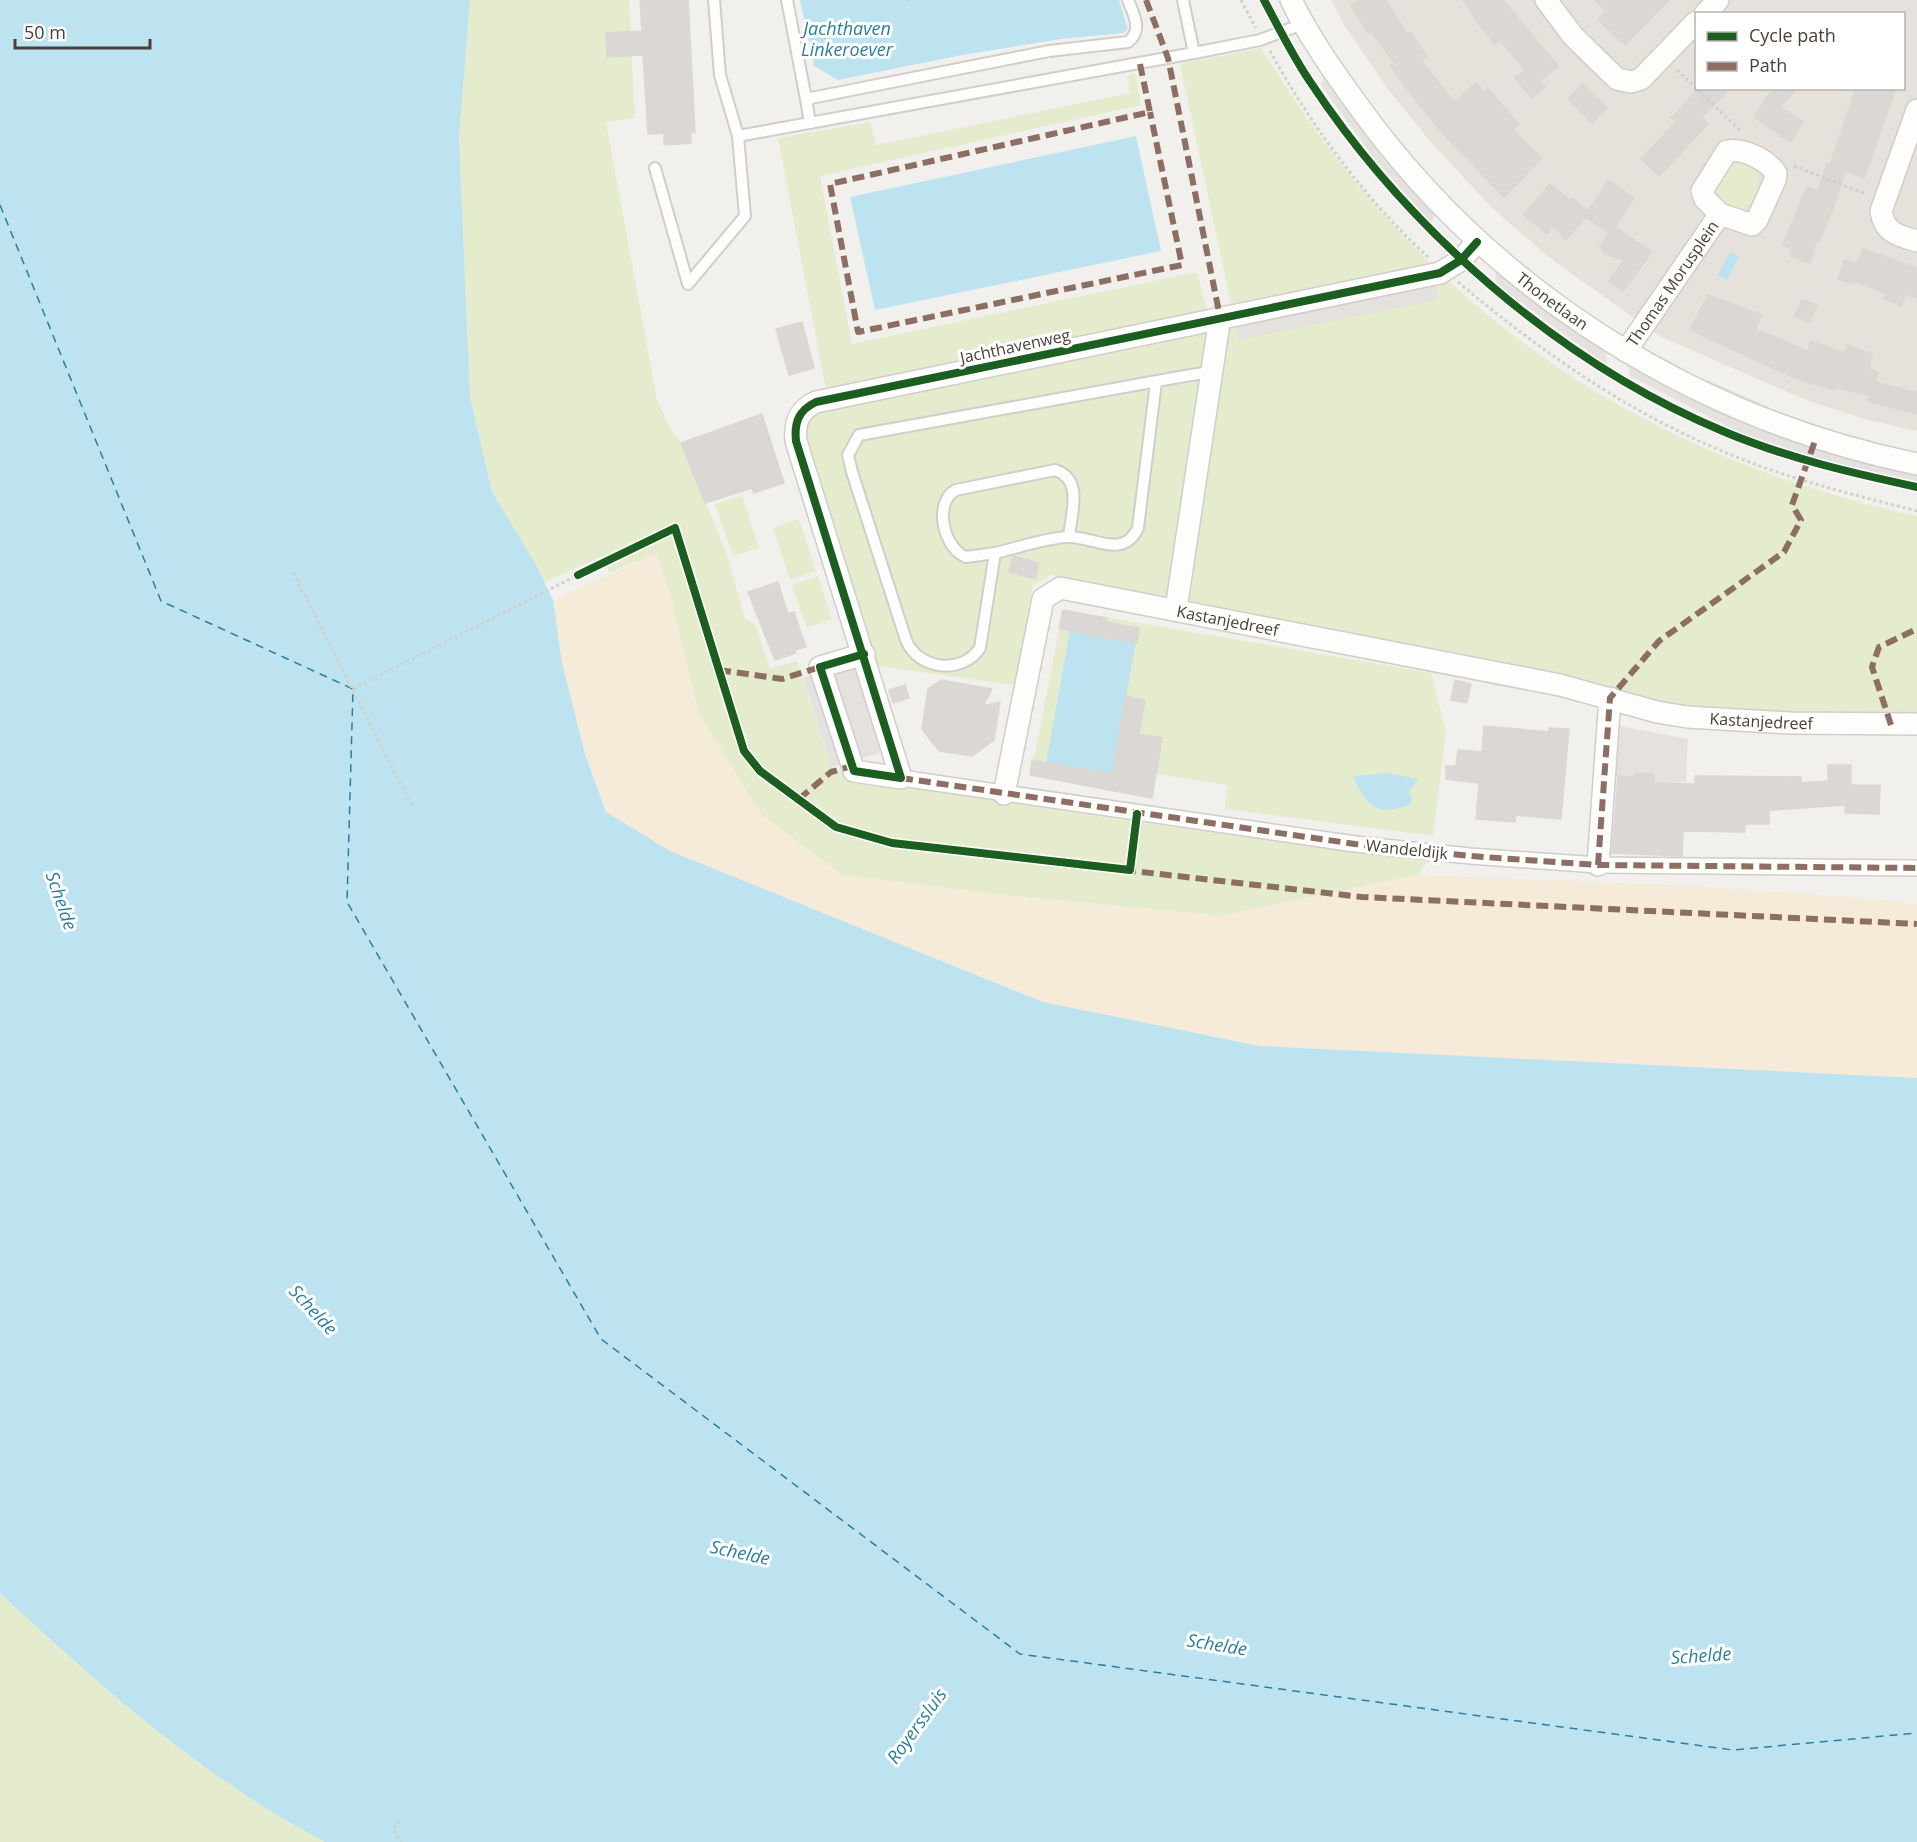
<svg xmlns="http://www.w3.org/2000/svg" width="1917" height="1842" font-family="'Open Sans',sans-serif">
<style>
.residential{fill:#e6e1da;fill-rule:evenodd}
.green{fill:#e4eccd}
.sand{fill:#f6ebd8}
.parking{fill:#e4e1de}
.water{fill:#bde3f0}
.lines{fill:none;stroke-linecap:round;stroke-linejoin:round}
.ferry{stroke:#2a7f9f;stroke-width:1.5;stroke-dasharray:8 6;stroke-linecap:butt}
.building{fill:#dad7d4;stroke:#dbd7d2;stroke-width:1.5}
.service-casing{stroke:#d0cdca;stroke-width:14}
.pedestrian-casing{stroke:#d0cdca;stroke-width:18}
.minor-casing{stroke:#d0cdca;stroke-width:24}
.path{stroke:#d2d0cb;stroke-width:3;stroke-dasharray:3 3;stroke-linecap:butt}
.service{stroke:#fdfdfc;stroke-width:10}
.pedestrian{stroke:#fdfdfc;stroke-width:15}
.minor{stroke:#fdfdfc;stroke-width:21}
.quiet{stroke:#8d6e63;stroke-width:6;stroke-dasharray:12 6;stroke-linecap:butt}
.cycleway-casing{stroke:#fff;stroke-width:11}
.cycleway{stroke:#1b5e20;stroke-width:8}
.labels{text-anchor:middle;stroke-width:6;stroke-linejoin:round;paint-order:stroke}
.street-label{font-size:16px;fill:#494038;stroke:#fff}
.water-label{font-size:18px;font-style:italic;fill:#2a7f9f;stroke:#fff}
</style>
<rect width="100%" height="100%" fill="#f2f0ed"/>
<path class="residential" d="M1331 0H1917V431L1864 419 1806 400 1659 336 1550 258 1491 207 1430 141 1388 89 1344 25ZM1696 14H1904V88H1696Z"/>
<g class="green">
<path d="M470 0H629L635 118 606 122 657 400 671 430 682 444 727 555 745 619 755 624 770 669 797 661 831 767 850 777 1136 822 1428 861 1417 875 1220 916 1010 896 842 875 761 815 698 712 669 589 656 554 609 573 603 556 544 582 492 492 470 397 459 137Z"/>
<path d="M1261 48C1415 301 1626 453 1917 516V717L1686 708 1642 697 1164 596 1051 575 1033 586 1014 685 877 666 804 438 809 420 817 412 1206 311 826 390 778 138 870 122 876 145 1130 93 1127 76 1135 74 1141 105 820 176 852 344 1197 272 1207 310 1231 304 1180 64Z"/>
<path d="M1737 162 1753 165C1776 203 1726 230 1716 189L1730 166Z"/>
<path d="M742 495 759 548 733 556 715 504Z"/>
<path d="M799 519 816 571 790 580 773 528Z"/>
<path d="M818 576 832 619 807 628 792 585Z"/>
<path d="M1063 610 1431 673 1446 732 1433 836 1225 809 1227 785 1156 774 1152 798 1031 773Z"/>
<path d="M0 1593C99 1685 204 1779 325 1842H0Z"/>
</g>
<path class="sand" d="M656 554 669 589 698 712 761 814 842 875 1010 896 1220 916 1417 875 1697 886 1886 900 1917 905V1078L1260 1046 1043 1002 670 851 606 812 585 754 562 663 553 600Z"/>
<g class="parking">
<path d="M1325 72 1436 210 1432 224 1373 157 1321 85Z"/>
<path d="M1495 267 1606 349 1607 365 1496 284Z"/>
<path d="M1433 274 1438 300 1238 340 1233 314Z"/>
<path d="M1626 351 1654 366 1660 356 1689 372 1685 384 1702 392 1707 380 1769 407 1765 419 1775 423 1780 412 1820 426 1816 437 1828 441 1831 430 1850 436 1847 447 1856 450 1860 439 1904 450 1917 457V484L1808 456 1739 432 1630 376Z"/>
<path d="M866 659 893 749 831 767 803 678Z"/>
<path d="M1615 725 1688 739 1686 782 1654 783V773H1635V777L1613 776Z"/>
</g>
<g class="water">
<path d="M0 0H470L459 137 470 397 492 492 536 565 553 600 562 663 585 754 606 812 670 851 1043 1002 1260 1046 1917 1078V1842H325C204 1779 99 1685 0 1593Z"/>
<path d="M800 0H1119L1128 29 1123 33 1061 39 957 56 838 80 814 66Z"/>
<path d="M1136 136 1161 251 875 310 850 197Z"/>
<path d="M1730 252 1739 257 1727 280 1718 275Z"/>
<path d="M1070 631 1136 642 1112 774 1046 763Z"/>
<path d="M1389 773 1418 779 1409 792 1412 799 1410 805C1376 817 1366 806 1353 776Z"/>
</g>
<g class="lines">
<path class="ferry" d="M0 205 161 601 353 689 347 902 601 1339 1020 1654 1733 1750 1917 1733"/>
</g>
<g class="building">
<path d="M640 0H688L695 132H691V143L664 145V133L648 134 643 55 607 57 606 33 642 31Z"/>
<path d="M1359 0H1386L1407 34 1410 32 1427 56 1421 60 1454 102 1476 83 1485 92 1488 89 1519 124 1513 130 1542 158 1504 197 1443 134 1410 93 1390 65H1396L1371 31 1368 33 1351 5Z"/>
<path d="M1463 0H1503L1558 66 1540 81 1545 87 1532 98 1515 78 1525 70 1500 40 1495 44 1477 22Z"/>
<path d="M1595 0H1669L1625 45 1598 19 1606 11Z"/>
<path d="M1583 84 1607 107 1592 123 1568 99Z"/>
<path d="M1699 88H1731L1702 117 1708 124 1659 176 1641 159 1676 122 1671 118Z"/>
<path d="M1773 88H1797L1780 107 1803 122 1790 142 1754 117Z"/>
<path d="M1856 88H1896L1864 178 1845 171 1831 214 1819 242 1816 241 1810 263 1790 256 1793 249 1783 245 1807 187 1818 191 1827 164 1830 165Z"/>
<path d="M1609 180 1634 198 1615 227 1652 252 1623 291 1609 281 1624 260 1605 254 1600 246 1609 233 1586 217 1566 240 1553 226 1547 234 1524 215 1550 184 1570 200 1572 198 1588 211Z"/>
<path d="M1863 249 1917 268V298L1906 294 1901 306 1884 299 1886 293 1853 281 1852 284 1838 279 1845 260 1857 264Z"/>
<path d="M1708 295 1762 315 1755 329 1808 351 1811 341 1845 353 1847 345 1872 354 1869 369 1878 372 1875 382 1917 393V414L1869 402 1868 395 1836 387 1835 390 1795 378 1690 330Z"/>
<path d="M1802 300 1817 305 1810 322 1795 316Z"/>
<path d="M802 322 814 368 789 375 776 329Z"/>
<path d="M762 414 784 483 754 493 752 488 705 503 681 443Z"/>
<path d="M1013 556 1039 563 1035 579 1009 572Z"/>
<path d="M778 582 788 614 794 612 806 647 795 650 796 653 775 660 748 592Z"/>
<path d="M1063 610 1107 618 1106 622 1139 628 1137 643 1059 629Z"/>
<path d="M941 680 992 689 983 706 1000 702 994 740 972 756 939 751 922 729 928 689Z"/>
<path d="M1455 680 1471 684 1467 703 1451 700Z"/>
<path d="M905 685 909 698 893 703 889 690Z"/>
<path d="M1126 696 1145 700 1139 734 1162 738 1152 798 1030 775 1032 760 1112 774Z"/>
<path d="M1484 726 1549 732V728L1569 729 1561 819 1516 815 1515 822 1476 819 1479 783 1446 779V766H1456L1458 750 1482 752Z"/>
<path d="M1828 765H1851V785H1880L1879 814 1845 813V805L1774 810 1769 811V824H1745V832L1683 831 1682 856 1612 853 1618 776 1634 777 1635 773H1654V783L1695 784V776L1801 777V783L1828 781Z"/>
</g>
<g class="lines">
<defs>
<g id="service">
<path d="M787 0 806 99 1049 51 1128 42C1143 30 1134 15 1128 0"/>
<path d="M1183 0 1194 53"/>
<path d="M806 99 810 123"/>
<path d="M738 136 1194 53 1260 40 1303 24"/>
<path d="M655 168 688 284 745 216 738 136 720 75 714 0"/>
<path d="M1156 382 1138 528C1123 560 1093 536 1068 537 1044 538 1018 548 995 553L980 648C962 675 918 670 906 640L852 472 848 455 859 435 1185 376 1210 372"/>
<path d="M995 553 966 557C943 548 933 502 956 490L1055 470C1084 479 1071 514 1069 537"/>
</g>
<path id="pedestrian" d="M901 778 1355 844 1470 856 1598 865 1917 868"/>
<g id="minor">
<path id="s1" d="M1291 0C1309 37 1333 71 1357 104 1490 290 1693 418 1917 464"/>
<path d="M1546 0 1573 36 1617 79 1631 82 1641 79 1696 22"/>
<path d="M1705 14 1718 0"/>
<path d="M1917 110 1881 211C1884 233 1899 236 1917 241"/>
<path id="s2" d="M1626 351 1720 214 1752 225 1757 220 1775 180 1776 173C1766 159 1743 148 1727 151L1702 191 1705 199 1720 214"/>
<path d="M1176 609 1220 317"/>
<path d="M864 654 820 667 854 771 901 778 796 441C794 422 799 410 816 402L1440 273 1461 260 1477 242"/>
<path id="s3" d="M1004 794 1043 599 1060 588 1560 685 1657 712 1687 717 1790 723 1917 724"/>
<path d="M1598 865 1610 698"/>
</g>
</defs>
<use href="#service" class="service-casing"/>
<use href="#pedestrian" class="pedestrian-casing"/>
<use href="#minor" class="minor-casing"/>
<g class="path">
<path d="M908 0V1"/>
<path d="M1241 0 1256 28"/>
<path d="M1270 51C1312 127 1365 199 1428 257"/>
<path d="M1677 70 1742 132"/>
<path d="M1794 166 1866 194"/>
<path d="M1458 282C1539 350 1624 410 1722 451 1784 478 1851 494 1917 511"/>
<path d="M293 573 412 806"/>
<path d="M353 689 578 575"/>
<path d="M400 1821 395 1825V1831L401 1842"/>
</g>
<use href="#service" class="service"/>
<use href="#pedestrian" class="pedestrian"/>
<use href="#minor" class="minor"/>
<g class="quiet">
<path d="M1146 0 1168 58 1220 317"/>
<path d="M1140 64 1150 112 830 184 858 332 1182 265 1150 112"/>
<path d="M719 670 782 679 820 667"/>
<path d="M1891 725 1872 667 1879 647 1917 629"/>
<path d="M901 778 1355 844 1470 856 1598 865 1917 868"/>
<path d="M799 799 831 772 852 766"/>
<path d="M1598 865 1610 698 1659 641 1784 552 1801 520 1792 505 1816 438"/>
<path d="M1124 870 1362 897 1917 924"/>
</g>
<defs>
<g id="cycleway">
<path d="M1264 0C1279 28 1293 57 1311 83 1409 231 1561 364 1725 432 1787 458 1852 473 1917 487"/>
<path d="M578 575 675 528 744 751 760 771 836 827 892 843 1130 870 1137 814"/>
<path d="M864 654 820 667 854 771 901 778 796 441C794 422 799 410 816 402L1440 273 1461 260 1477 242"/>
</g>
</defs>
<use href="#cycleway" class="cycleway-casing"/>
<use href="#cycleway" class="cycleway"/>
</g>
<g class="labels">
<g class="street-label">
<text dy="6" stroke="none"><textPath href="#s2" startOffset="82">Thomas Morusplein</textPath></text>
<text dy="6" stroke="none"><textPath href="#s1" startOffset="402">Thonetlaan</textPath></text>
<text transform="translate(1015 346) rotate(-12)" y="6">Jachthavenweg</text>
<text dy="6" stroke="none"><textPath href="#s3" startOffset="390">Kastanjedreef</textPath></text>
<text dy="6" stroke="none"><textPath href="#s3" startOffset="934">Kastanjedreef</textPath></text>
<text transform="translate(1407 849) rotate(6)" y="6">Wandeldijk</text>
</g>
<g class="water-label">
<text x="847" y="35">Jachthaven<tspan x="847" dy="21">Linkeroever</tspan></text>
<text transform="translate(61 901) rotate(71)" y="6">Schelde</text>
<text transform="translate(313 1310) rotate(47)" y="6">Schelde</text>
<text transform="translate(740 1553) rotate(12)" y="6">Schelde</text>
<text transform="translate(1217 1645) rotate(9)" y="6">Schelde</text>
<text transform="translate(1701 1656) rotate(-4)" y="6">Schelde</text>
<text transform="translate(917 1726) rotate(-54)" y="6">Royerssluis</text>
</g>
</g>
<rect x="1695" y="12" width="210" height="78" fill="#ffffff" stroke="#b6b3af" stroke-width="1.5"/>
<rect x="1707" y="32" width="30" height="9" fill="#1b5e20" stroke="#b6b3af" stroke-width="1.5"/>
<text x="1749" y="42" font-size="18" fill="#494038">Cycle path</text>
<rect x="1707" y="62" width="30" height="9" fill="#8d6e63" stroke="#b6b3af" stroke-width="1.5"/>
<text x="1749" y="72" font-size="18" fill="#494038">Path</text>
<path d="M15 39v9h135v-9" fill="none" stroke="#494038" stroke-width="3"/>
<text x="24" y="39" font-size="18" fill="#494038" stroke="#ffffff" stroke-width="4.5" paint-order="stroke">50 m</text>
</svg>
